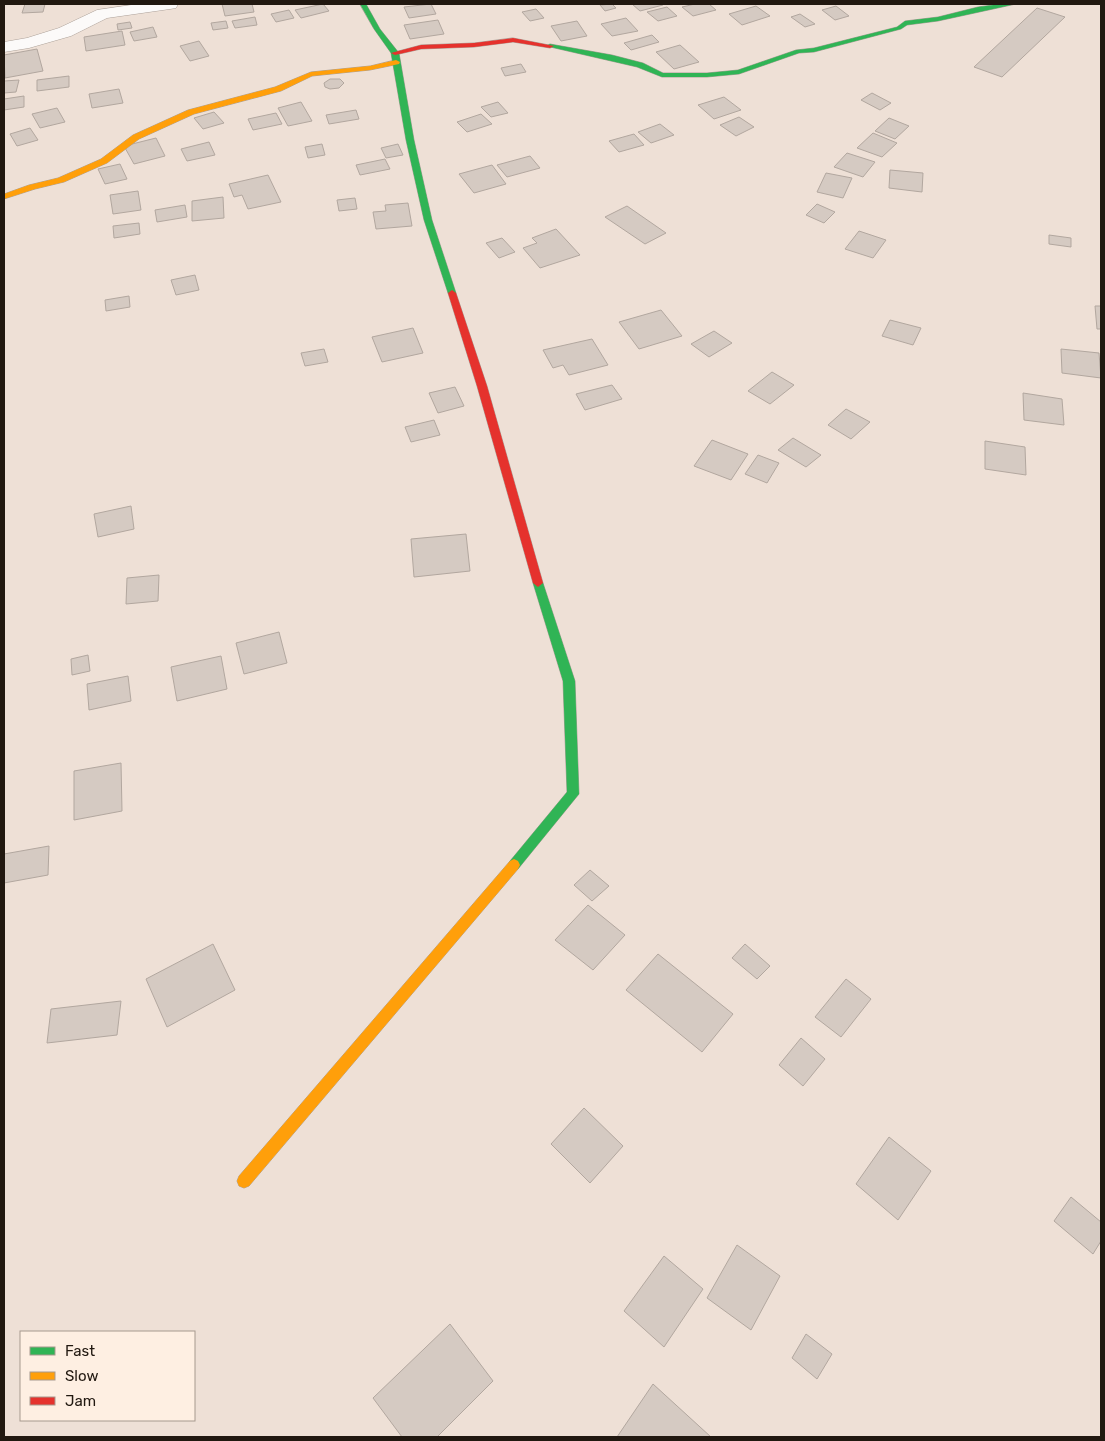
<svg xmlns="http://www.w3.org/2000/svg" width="1105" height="1441" font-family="Rubik,sans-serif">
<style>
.building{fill:#d5cac2;stroke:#b2a79f}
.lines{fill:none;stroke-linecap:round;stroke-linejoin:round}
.street-casing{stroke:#aca199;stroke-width:1}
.fast-casing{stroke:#aca199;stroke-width:1}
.slow-casing{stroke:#aca199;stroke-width:1}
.jam-casing{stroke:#aca199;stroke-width:1}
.street{fill:#fcfaf9;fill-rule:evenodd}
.fast{fill:#30b455;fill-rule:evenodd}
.slow{fill:#ff9f0a;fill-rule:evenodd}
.jam{fill:#e5322d;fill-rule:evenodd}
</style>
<rect width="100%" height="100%" fill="#eee0d6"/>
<g class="building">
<path d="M25 4H45L43 12 22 13Z"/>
<path d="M222 4H252L254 12 225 16Z"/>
<path d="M323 4 329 11 301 18 295 10Z"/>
<path d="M431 4 436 14 409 18 404 7Z"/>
<path d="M612 4 616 8 605 11 600 5Z"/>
<path d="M632 4H662L663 5 640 11Z"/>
<path d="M695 4H709L716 10 693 16 682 7Z"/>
<path d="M756 6 770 16 742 25 729 14Z"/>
<path d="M836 6 849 16 835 20 822 10Z"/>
<path d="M667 7 677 16 658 21 647 12Z"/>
<path d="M1037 8 1065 17 1002 77 974 67Z"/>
<path d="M536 9 544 18 530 21 522 12Z"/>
<path d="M289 10 294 18 276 22 271 14Z"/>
<path d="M800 14 815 24 805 27 791 17Z"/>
<path d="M255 17 257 25 235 28 232 21Z"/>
<path d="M626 18 638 31 612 36 601 24Z"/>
<path d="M438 20 444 34 410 39 404 25Z"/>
<path d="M226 21 228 28 213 30 211 23Z"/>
<path d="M577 21 587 36 561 41 551 26Z"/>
<path d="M130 22 132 28 118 30 117 24Z"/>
<path d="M153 27 157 37 134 41 130 32Z"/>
<path d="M122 31 125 45 86 51 84 37Z"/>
<path d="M652 35 659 42 631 50 624 43Z"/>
<path d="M199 41 209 56 190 61 180 46Z"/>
<path d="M680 45 699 62 674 69 656 52Z"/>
<path d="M37 49 43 71 5 78 4 55Z"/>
<path d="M521 64 526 72 505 76 501 68Z"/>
<path d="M69 76V87L37 91V80Z"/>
<path d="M330 79H340L344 83 339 88 330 89 325 87 324 83Z"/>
<path d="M19 80 16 92 4 93V81Z"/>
<path d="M119 89 123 103 92 108 89 94Z"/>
<path d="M872 93 891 103 880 110 861 100Z"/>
<path d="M24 96V107L4 110V99Z"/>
<path d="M724 97 741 110 714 119 698 105Z"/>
<path d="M301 102 312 121 288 126 278 108Z"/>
<path d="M498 102 508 113 491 117 481 107Z"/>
<path d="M57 108 65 122 40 128 32 114Z"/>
<path d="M356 110 359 119 329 124 326 115Z"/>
<path d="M214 112 224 123 203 129 194 118Z"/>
<path d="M276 113 282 124 253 130 248 119Z"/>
<path d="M481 114 492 124 467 132 457 122Z"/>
<path d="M739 117 754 127 736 136 720 125Z"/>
<path d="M889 118 909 126 895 139 875 131Z"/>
<path d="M660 124 674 135 651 143 638 132Z"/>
<path d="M30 128 38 140 17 146 10 134Z"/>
<path d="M873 133 897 143 882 157 857 148Z"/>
<path d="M634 134 644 145 619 152 609 141Z"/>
<path d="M156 138 165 156 134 164 124 146Z"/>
<path d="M209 142 215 155 187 161 181 149Z"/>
<path d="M322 144 325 155 308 158 305 147Z"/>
<path d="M398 144 403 155 386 158 381 148Z"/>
<path d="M847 153 875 162 863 177 834 167Z"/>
<path d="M530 156 540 168 507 177 497 165Z"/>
<path d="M385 159 390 169 360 175 356 165Z"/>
<path d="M120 164 127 179 105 184 98 169Z"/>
<path d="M492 165 506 184 474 193 459 174Z"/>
<path d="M890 170 923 173 922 192 889 188Z"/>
<path d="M826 173 852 178 843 198 817 192Z"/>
<path d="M268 175 281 202 248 209 242 195 234 197 229 184Z"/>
<path d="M138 191 141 210 113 214 110 195Z"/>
<path d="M223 197 224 218 192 221V201Z"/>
<path d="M355 198 357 209 339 211 337 200Z"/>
<path d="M408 203 412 226 376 229 373 212 386 211 385 205Z"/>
<path d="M817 204 835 212 824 223 806 215Z"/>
<path d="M185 205 187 217 157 222 155 210Z"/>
<path d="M627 206 666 233 645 244 605 217Z"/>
<path d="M139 223 140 234 114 238 113 226Z"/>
<path d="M556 229 580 255 540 268 523 248 537 243 532 238Z"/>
<path d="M859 231 886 240 873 258 845 249Z"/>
<path d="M1049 235 1071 238V247L1049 244Z"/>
<path d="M502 238 515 252 499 258 486 243Z"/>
<path d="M195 275 199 290 176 295 171 280Z"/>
<path d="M129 296 130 307 106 311 105 300Z"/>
<path d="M1095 306H1101V329H1097Z"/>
<path d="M661 310 682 336 639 349 619 322Z"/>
<path d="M890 320 921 328 913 345 882 336Z"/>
<path d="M413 328 423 353 382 362 372 337Z"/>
<path d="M714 331 732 343 709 357 691 344Z"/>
<path d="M592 339 608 365 569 375 563 365 553 368 543 350Z"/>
<path d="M324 349 328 362 305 366 301 353Z"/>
<path d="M1061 349 1099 353 1101 378 1062 373Z"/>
<path d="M772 372 794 385 770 404 748 391Z"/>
<path d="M612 385 622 399 585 410 576 394Z"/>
<path d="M455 387 464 406 438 413 429 393Z"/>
<path d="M1023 393 1062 399 1064 425 1024 420Z"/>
<path d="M846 409 870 422 851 439 828 425Z"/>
<path d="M434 420 440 435 411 442 405 427Z"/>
<path d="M793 438 821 455 806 467 778 450Z"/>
<path d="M712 440 748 454 731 480 694 466Z"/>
<path d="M985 441 1025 447 1026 475 985 469Z"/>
<path d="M758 455 779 463 767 483 745 474Z"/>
<path d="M131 506 134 529 98 537 94 514Z"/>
<path d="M466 534 470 571 414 577 411 539Z"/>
<path d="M159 575 158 601 126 604 127 578Z"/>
<path d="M279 632 287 663 244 674 236 643Z"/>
<path d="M88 655 90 671 72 675 71 659Z"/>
<path d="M221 656 227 689 177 701 171 667Z"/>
<path d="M128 676 131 701 89 710 87 684Z"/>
<path d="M121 763 122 811 74 820V771Z"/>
<path d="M49 846 48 875 4 883V854Z"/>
<path d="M590 870 609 886 592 901 574 885Z"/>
<path d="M588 905 625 935 593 970 555 940Z"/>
<path d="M213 944 235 990 167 1027 146 979Z"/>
<path d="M745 944 770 966 757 979 732 958Z"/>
<path d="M658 954 733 1014 702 1052 626 990Z"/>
<path d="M846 979 871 999 841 1037 815 1017Z"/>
<path d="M121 1001 117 1035 47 1043 51 1009Z"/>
<path d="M801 1038 825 1059 803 1086 779 1065Z"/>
<path d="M584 1108 623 1146 590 1183 551 1144Z"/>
<path d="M889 1137 931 1171 898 1220 856 1184Z"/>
<path d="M1071 1197 1101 1222V1241L1093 1254 1054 1221Z"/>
<path d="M737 1245 780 1276 751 1330 707 1298Z"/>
<path d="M664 1256 703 1289 664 1347 624 1311Z"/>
<path d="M450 1324 493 1381 437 1437H402L373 1398Z"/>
<path d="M806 1334 832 1354 817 1379 792 1358Z"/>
<path d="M653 1384 711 1437H617Z"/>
</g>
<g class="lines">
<defs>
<path id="street" d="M138 4H178L176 8 170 9 107 18 71 36 29 48 4 52V42L27 38 59 28 97 10Z"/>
<g id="fast">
<path d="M360 4H366L380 29 399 53 414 140 432 220 456 293 455 295 452 296 448 293 424 220 406 140 391 53 374 29Z"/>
<path d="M1001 4H1016L938 21 907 25 901 29 814 52 799 53 739 74 707 77H662L637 67 546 46 550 44 612 55 643 63 663 73H707L738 70 796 50 814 48 897 27 905 21 938 17 978 7Z"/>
<path d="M538 579 543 583 575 681 579 794 518 869 514 871 510 869 508 865 510 861 567 792 563 681 533 583Z"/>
</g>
<g id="slow">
<path d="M396 60 400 62 399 64 370 70 312 76 281 91 194 114 139 139 107 163 64 182 35 189 4 199V194L29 185 58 178 101 159 133 135 188 110 275 87 311 72 370 66Z"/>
<path d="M514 859 518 861 520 865 518 869 249 1186 244 1188 239 1186 237 1181 239 1176 510 861Z"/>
</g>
<g id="jam">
<path d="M513 38 554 46 550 48 513 42 474 47 421 49 395 55 391 53 421 45 474 43Z"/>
<path d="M452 290 456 293 487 386 543 583 538 587 533 583 477 386 448 293Z"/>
</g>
</defs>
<use href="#street" class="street-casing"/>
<use href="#fast" class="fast-casing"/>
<use href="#slow" class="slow-casing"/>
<use href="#jam" class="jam-casing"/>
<use href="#street" class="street"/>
<use href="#fast" class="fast"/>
<use href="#slow" class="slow"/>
<use href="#jam" class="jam"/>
</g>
<rect width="1105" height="1441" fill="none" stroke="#211810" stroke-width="10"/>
<rect x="20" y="1331" width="175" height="90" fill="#feefe2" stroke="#a6998e"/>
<rect x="30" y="1347" width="25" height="8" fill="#30b455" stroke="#a6998e"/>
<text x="65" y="1356" font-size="15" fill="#211810">Fast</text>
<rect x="30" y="1372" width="25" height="8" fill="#ff9f0a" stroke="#a6998e"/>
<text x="65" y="1381" font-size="15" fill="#211810">Slow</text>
<rect x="30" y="1397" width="25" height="8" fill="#e5322d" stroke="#a6998e"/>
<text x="65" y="1406" font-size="15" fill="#211810">Jam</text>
</svg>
